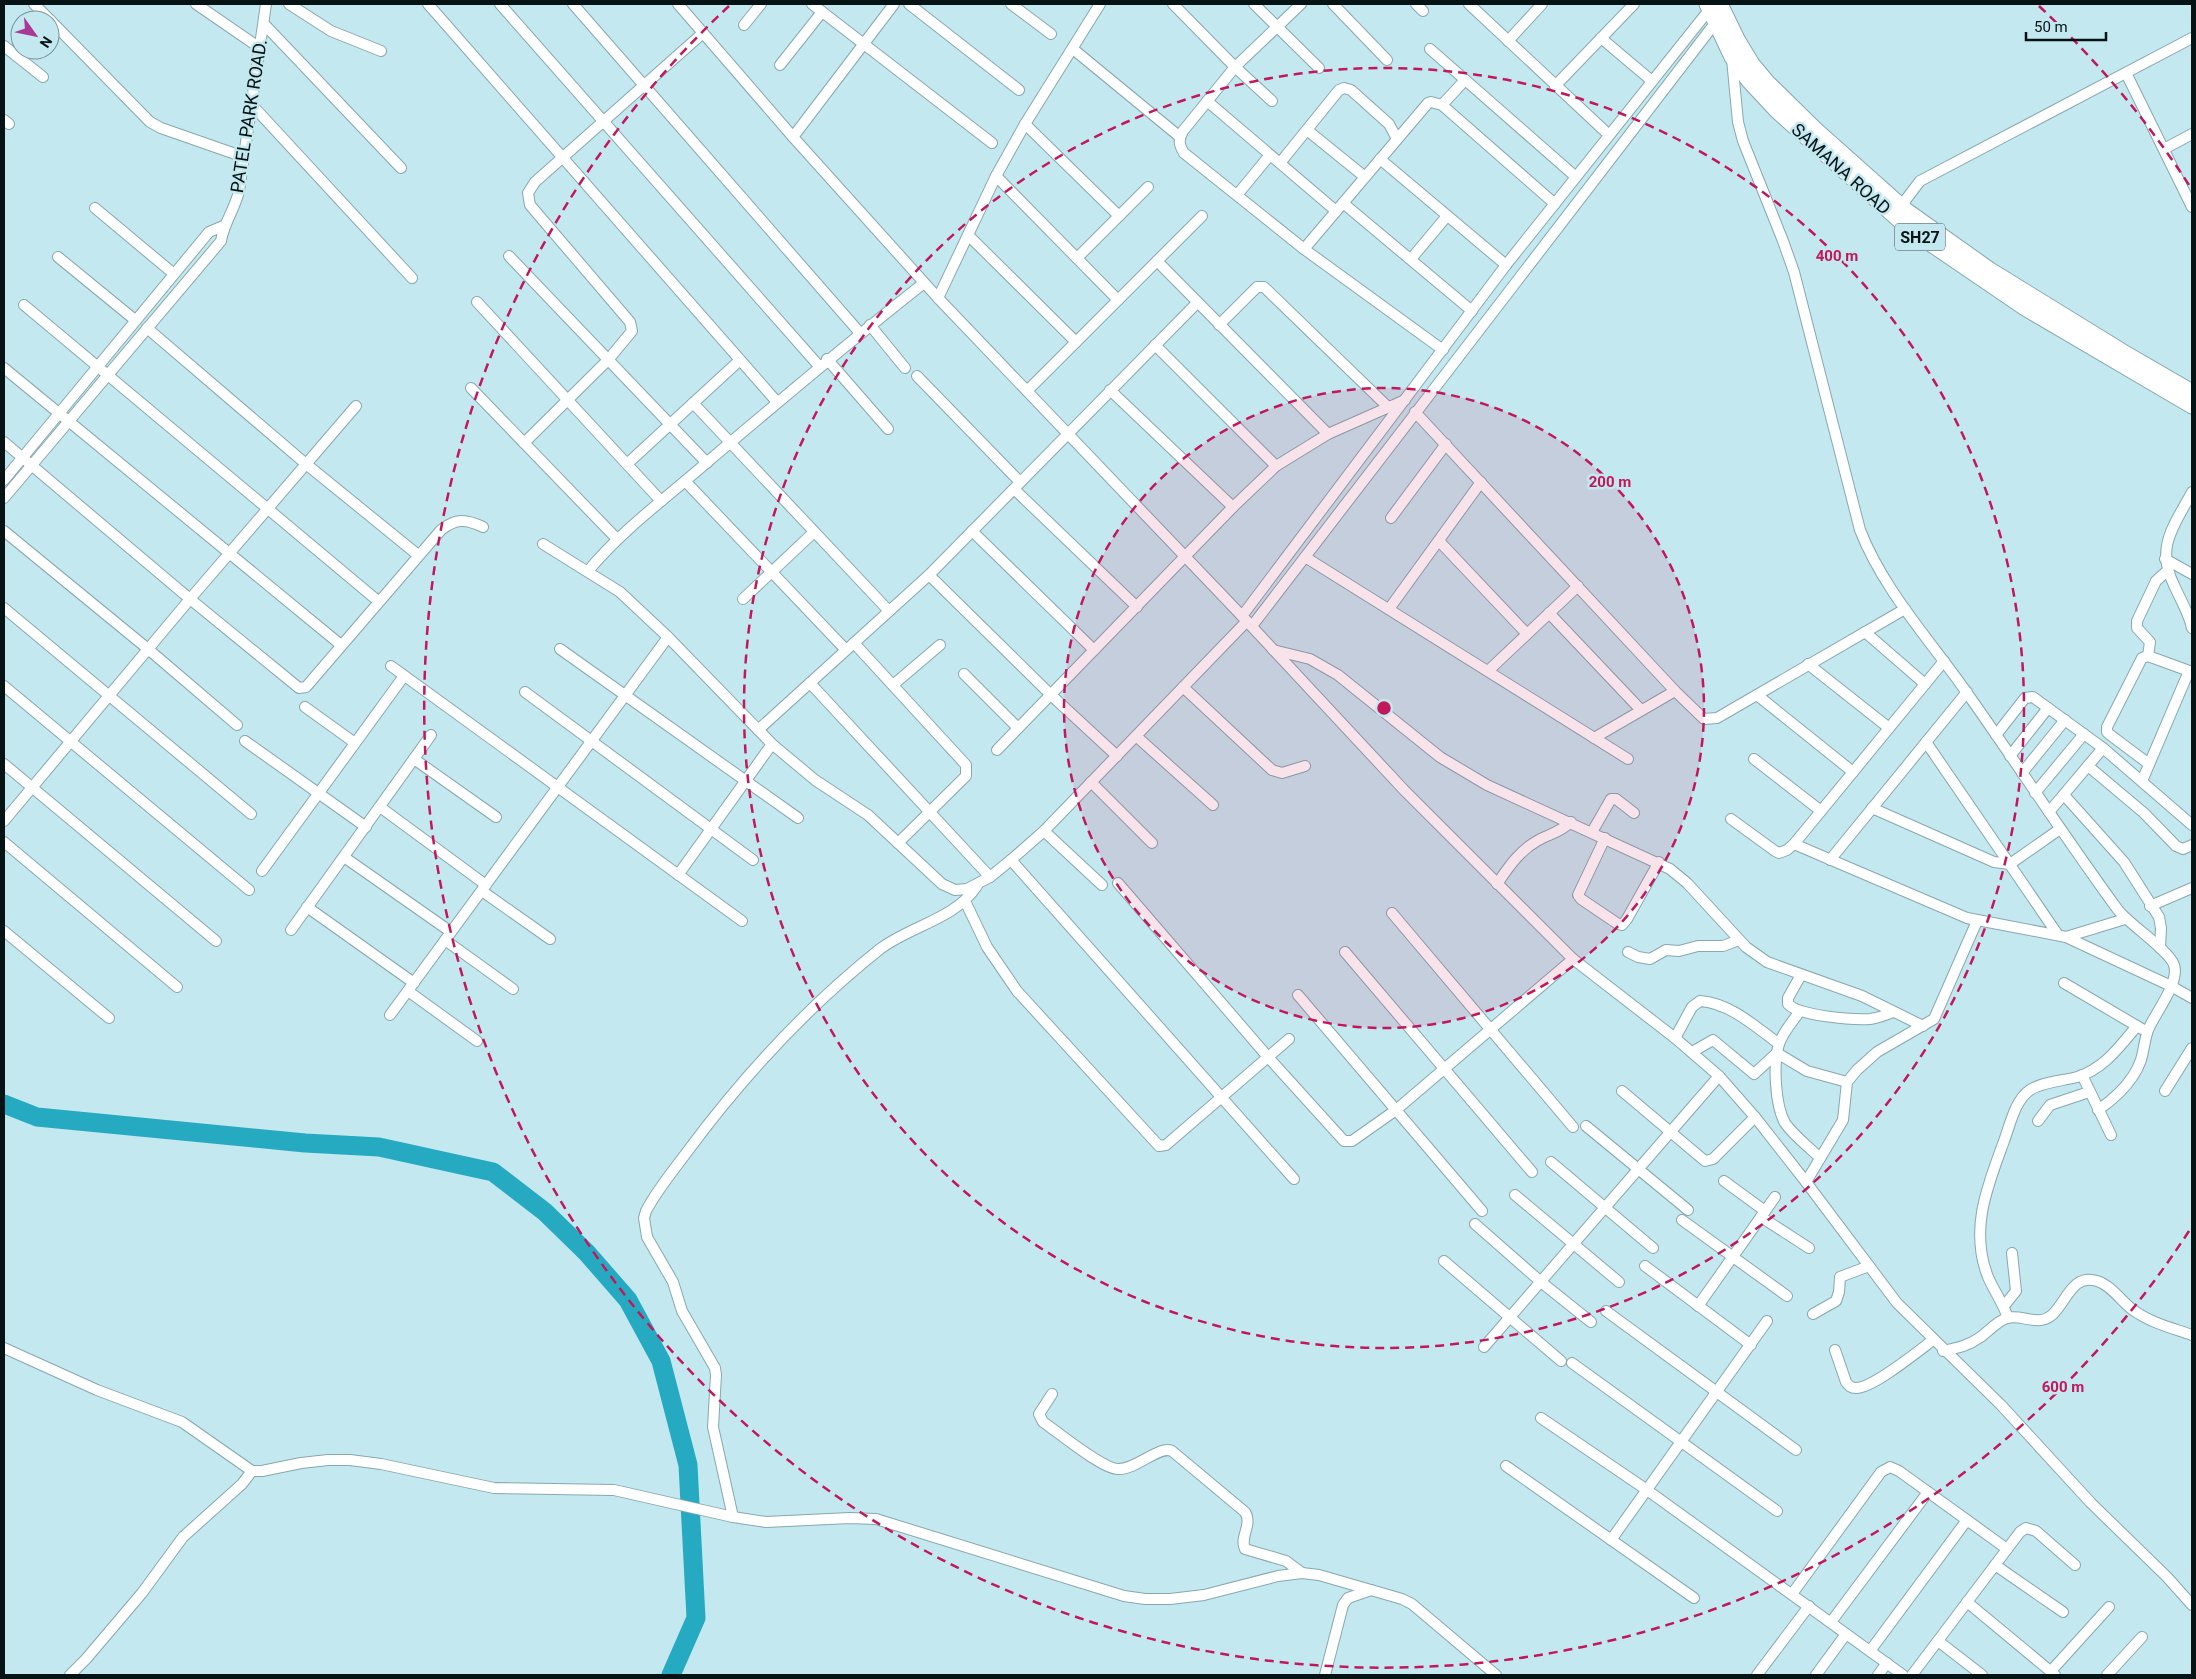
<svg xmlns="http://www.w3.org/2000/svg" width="2196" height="1679" font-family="Roboto,sans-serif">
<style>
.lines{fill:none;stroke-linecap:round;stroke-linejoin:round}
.river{stroke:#26aac1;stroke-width:19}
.minor-casing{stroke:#86a8af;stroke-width:12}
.primary-casing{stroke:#86a8af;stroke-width:17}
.minor{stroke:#fff;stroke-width:10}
.primary{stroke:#fff;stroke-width:15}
.ring{fill:none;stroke:#c2185b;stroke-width:2.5;stroke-dasharray:9 6}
.labels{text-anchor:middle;stroke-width:5;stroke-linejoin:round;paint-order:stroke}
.shield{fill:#c4e8f0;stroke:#3f5357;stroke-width:1}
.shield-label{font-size:16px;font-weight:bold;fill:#061315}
.street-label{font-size:18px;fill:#061315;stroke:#c4e8f0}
.centre{fill:#c2185b;stroke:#c4e8f0;stroke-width:2.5}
.ring-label{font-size:15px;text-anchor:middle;font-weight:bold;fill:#c2185b;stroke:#c4e8f0;stroke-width:5;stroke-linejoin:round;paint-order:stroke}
</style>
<rect width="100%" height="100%" fill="#c4e8f0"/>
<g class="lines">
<path class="river" d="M4 1104 37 1117 305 1143 379 1147 493 1172 545 1212 587 1253 628 1300 661 1361 688 1465 696 1618 671 1675"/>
<defs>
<g id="minor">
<path d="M34 4 50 20"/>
<path d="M196 4 260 48"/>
<path d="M289 4 331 31 381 51"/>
<path d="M428 4 777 402"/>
<path d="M500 4 819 366"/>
<path d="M573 4 860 333"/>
<path d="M678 4 793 137 938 298 1242 616 1404 790 1573 959 1675 1038 1719 1076 1755 1117 1806 1182 1897 1303 2001 1405 2091 1503 2167 1577 2192 1605"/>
<path d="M812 4 992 143"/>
<path d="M909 4 1019 90"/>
<path d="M1011 4 1051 34"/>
<path d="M1173 4 1235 67 1272 101"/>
<path d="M1254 4 1319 68"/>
<path d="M1301 4 1235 67 1183 131C1178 140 1179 145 1184 153L1304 249 1443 350"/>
<path d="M1333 4 1387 60"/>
<path d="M1416 4 1423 11"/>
<path d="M1469 4 1609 135"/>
<path d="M50 20 150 122 161 128 244 157"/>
<path d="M264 24 401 168"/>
<path d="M744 25 761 4"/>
<path d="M1601 38 1652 81"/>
<path d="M1508 41 1542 4"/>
<path d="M4 46 43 77"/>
<path d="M1073 49 1180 137"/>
<path d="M1430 49 1576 177"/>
<path d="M1732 59 1738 122 1743 141 1783 241 1794 272 1860 530C1884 591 1930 640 1967 693 2018 765 2066 839 2118 910 2130 925 2170 951 2174 965 2180 983 2155 1013 2148 1030 2142 1048 2145 1058 2133 1076 2124 1090 2111 1101 2098 1110"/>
<path d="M780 65 822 12"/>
<path d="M2126 73 2192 207"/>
<path d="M1555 86 1634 4"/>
<path d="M1207 101 1336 211"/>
<path d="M252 105 412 278"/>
<path d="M1442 105 1465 80"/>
<path d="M4 120 9 124"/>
<path d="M1025 124 1119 216"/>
<path d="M1307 130 1365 177"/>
<path d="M793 137 894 4"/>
<path d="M2164 149 2192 134"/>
<path d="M1380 159 1506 265"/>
<path d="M1280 163 1339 90 1344 88 1351 90 1389 124 1397 139"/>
<path d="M996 176 1118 300"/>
<path d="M1237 195 1270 155"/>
<path d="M1343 203 1472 311"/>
<path d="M1901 206 1920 181 2192 38"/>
<path d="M95 208 174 274"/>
<path d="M969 236 1076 342"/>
<path d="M1304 249 1428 103 1431 102 1442 105 1555 204"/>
<path d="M509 256 707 463"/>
<path d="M58 257 135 320"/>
<path d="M1077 258 1148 187"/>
<path d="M1411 259 1447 216"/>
<path d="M1157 261 1328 434"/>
<path d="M938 298 996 176 1025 124 1100 4"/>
<path d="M477 302 661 501"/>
<path d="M24 305 378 601"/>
<path d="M870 325 905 368"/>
<path d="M1219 325 1257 287H1264L1388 407"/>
<path d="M147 328 306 464 418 555"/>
<path d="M1155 345 1276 466"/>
<path d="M827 359 888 429"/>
<path d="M4 368 341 645"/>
<path d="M917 376 1020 482"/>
<path d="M471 388 617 539"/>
<path d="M1110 390 1233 507"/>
<path d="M1027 391 1202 216"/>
<path d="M693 403 889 611"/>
<path d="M1415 412 1675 691 1704 719 1717 718 1905 609"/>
<path d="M4 442 190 599 299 688 306 687 441 530C456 518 466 519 483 527"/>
<path d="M524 443 608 360 632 331 630 322 530 205 528 193 535 182 703 33"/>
<path d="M627 464 740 360"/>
<path d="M4 480 209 232 223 226"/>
<path d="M685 481 846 650"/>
<path d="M1014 489 1137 607"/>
<path d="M2192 492C2174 526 2155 547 2174 585 2180 599 2189 613 2192 628"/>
<path d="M4 498 221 241C224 222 235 209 239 191L266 4"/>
<path d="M1391 518 1446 444"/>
<path d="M4 531 148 649 237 725"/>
<path d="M972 531 1094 650"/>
<path d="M1439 541 1527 634"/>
<path d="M543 544 620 592 668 637 772 744 815 780 868 815 942 884 955 890 967 889 990 877 1011 860 1044 831 1247 621"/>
<path d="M1305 557 1628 759"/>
<path d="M2165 559 2192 574"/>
<path d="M588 571C622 530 665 499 705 464 778 402 850 341 924 283"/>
<path d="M929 575 1051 695 1117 756"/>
<path d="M743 599 814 532"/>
<path d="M4 608 251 814"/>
<path d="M1389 609 1481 482"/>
<path d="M1549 613 1641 710"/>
<path d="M1242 616 1506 265 1713 5"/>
<path d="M1252 626 1719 18"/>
<path d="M1865 632 1925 684"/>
<path d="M854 643 966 765V776L898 843"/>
<path d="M560 649 798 818"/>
<path d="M1273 650 1310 659 1338 675 1440 757 1487 785 1670 869 1687 883 1746 947 1767 962 1862 996 1923 1026"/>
<path d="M2148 656 2150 642 2137 628V621L2156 581 2167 571"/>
<path d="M1808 664 1889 728"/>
<path d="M391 666 742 921"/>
<path d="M1488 671 1578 586"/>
<path d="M964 674 1018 728"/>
<path d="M810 683 990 877"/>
<path d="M893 685 940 645"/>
<path d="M4 686 249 890"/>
<path d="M1183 687 1272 770 1282 773 1305 766"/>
<path d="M525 692 753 860"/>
<path d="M1757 695 1853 772"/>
<path d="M305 707 355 743"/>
<path d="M758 730 929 575 1197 303"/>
<path d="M1996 735 2025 698 2033 697 2103 748 2192 825"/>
<path d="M1136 736 1213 805"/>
<path d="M1594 738 1675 691"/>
<path d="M245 741 366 827"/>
<path d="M1926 742 2058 935"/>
<path d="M997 750 1233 507 1276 466 1328 434 1405 400"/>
<path d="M2010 756 2048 708"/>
<path d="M414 759 496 817"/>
<path d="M1754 759 1821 811"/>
<path d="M4 764 216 941"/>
<path d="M2149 764 2109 734 2107 732V727L2142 658 2148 656 2192 672"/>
<path d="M2088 766 2144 813 2176 846 2183 849 2192 845"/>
<path d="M2022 773 2065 720"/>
<path d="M2142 781 2189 671"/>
<path d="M1091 782 1152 843"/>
<path d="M2035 793 2084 734"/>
<path d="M2064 795 2124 862 2159 917 2161 928 2160 948"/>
<path d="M380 807 486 885"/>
<path d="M1872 808 1994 862 2010 864 2060 829"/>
<path d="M2049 812 2103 748"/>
<path d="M1731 819 1775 851 1779 853 1787 850 1794 844 1944 661"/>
<path d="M4 821 190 599 356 406"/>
<path d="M1044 831 1102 885"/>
<path d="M1592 832 1611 799H1616L1634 813"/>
<path d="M1605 838 1578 895 1581 899 1618 924 1622 925 1627 919 1659 862"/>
<path d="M4 842 177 987"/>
<path d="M1794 844 1967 918 2066 937 2171 986 2192 998"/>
<path d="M344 857 451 932"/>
<path d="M1011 860 1294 1179"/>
<path d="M1830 860 1967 692"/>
<path d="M262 871 404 676"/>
<path d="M678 875 772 744"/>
<path d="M1118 883 1268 1057 1344 1141H1352L1396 1110 1573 959"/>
<path d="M1497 884C1508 868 1519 851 1537 841 1549 834 1559 833 1571 822"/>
<path d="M482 891 550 939"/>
<path d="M965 901 987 947 1017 991 1159 1146 1166 1145 1289 1039"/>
<path d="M2150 906 2192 888"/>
<path d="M307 907 414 983"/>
<path d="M1392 913 1573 1127"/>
<path d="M291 930 431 735"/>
<path d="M4 931 109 1018"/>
<path d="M2066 937 2125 919"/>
<path d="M445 940 513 989"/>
<path d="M1345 952 1532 1172"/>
<path d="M1628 952 1638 957 1650 959 1666 950 1679 951 1698 946H1723L1739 940"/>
<path d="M1801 975 1788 998V1004C1799 1016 1853 1020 1870 1019 1878 1018 1886 1015 1893 1012"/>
<path d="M2064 983 2142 1029"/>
<path d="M408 991 477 1041"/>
<path d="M1298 995 1482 1211"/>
<path d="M1800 1011C1793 1021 1783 1032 1779 1044 1773 1063 1775 1105 1785 1123 1794 1136 1809 1147 1820 1158"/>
<path d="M390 1015 668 637"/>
<path d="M1675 1038 1692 1007 1700 1001C1730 1003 1756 1027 1779 1044"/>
<path d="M1692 1052 1713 1040 1754 1074 1777 1053 1807 1071 1847 1082"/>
<path d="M2082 1075 2111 1135"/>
<path d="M1622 1091 1705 1161 1713 1159 1755 1117"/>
<path d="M2165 1091 2192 1048"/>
<path d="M2038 1121 2050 1105 2089 1092"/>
<path d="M1586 1126 1688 1210"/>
<path d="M1551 1162 1653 1248"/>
<path d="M1724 1181 1765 1211"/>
<path d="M1806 1182 1843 1120 1847 1082 1857 1070 1877 1052 1934 1019 1977 921"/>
<path d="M1515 1195 1619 1282"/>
<path d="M1761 1217 1809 1248"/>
<path d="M1682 1220 1787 1296"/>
<path d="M1475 1224 1541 1282 1591 1322"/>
<path d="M1444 1261 1561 1361"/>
<path d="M1645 1266 1751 1345"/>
<path d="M1698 1306 1775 1197"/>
<path d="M2004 1306 2016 1291 2012 1253"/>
<path d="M1606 1311 1796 1450"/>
<path d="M1813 1314 1836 1301 1839 1292 1840 1277 1869 1266"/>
<path d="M2008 1318C2003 1303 1994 1291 1988 1277 1969 1229 1988 1185 2004 1141 2010 1125 2015 1100 2030 1090 2042 1082 2062 1081 2077 1077 2104 1069 2120 1046 2137 1026"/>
<path d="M1484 1347 1719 1076"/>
<path d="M4 1348 97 1390 182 1422 252 1471H262L301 1463 328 1460H350L381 1464 494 1488 614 1490 733 1517 766 1522 850 1518 876 1519 1124 1596 1145 1599H1170L1204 1595 1278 1576 1302 1573 1319 1575 1402 1599 1412 1604 1496 1675"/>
<path d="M1835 1350 1846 1382C1849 1386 1851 1388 1856 1388 1873 1388 1917 1352 1933 1340"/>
<path d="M1943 1351C1956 1348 1968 1346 1979 1338 1988 1332 1997 1321 2007 1318 2022 1314 2038 1327 2052 1315 2066 1303 2072 1273 2097 1281 2111 1285 2121 1301 2133 1310 2151 1323 2172 1328 2192 1335"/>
<path d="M1572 1363 1777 1511"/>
<path d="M1052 1394 1039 1414 1043 1422C1058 1432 1102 1469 1118 1469 1136 1470 1159 1445 1172 1451L1245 1512C1253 1525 1239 1537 1245 1549L1286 1561 1302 1573"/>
<path d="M1541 1418 1647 1490 1903 1675"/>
<path d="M1506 1466 1694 1598"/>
<path d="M733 1517 713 1427 716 1375 715 1368 682 1311 673 1282 647 1237 644 1218 646 1211C657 1190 673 1171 687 1152 742 1078 807 1007 880 949 912 925 954 920 977 886"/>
<path d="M1611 1540 1767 1321"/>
<path d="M1995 1565 2063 1612"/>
<path d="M1792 1594 1881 1472 1890 1467 1899 1471 2007 1549"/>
<path d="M1967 1602 2055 1675"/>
<path d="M1831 1622 1928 1492"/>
<path d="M1938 1641 1982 1675"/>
<path d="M1870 1651 1967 1520"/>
<path d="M2051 1671 2109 1607"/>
<path d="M70 1675 86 1659 142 1593 183 1537 242 1484 252 1471"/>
<path d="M1325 1675 1343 1605 1348 1598 1371 1590"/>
<path d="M1757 1675 1809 1606"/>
<path d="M1816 1675 1846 1634"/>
<path d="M1878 1675 1887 1663"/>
<path d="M1912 1675 2020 1532 2026 1528 2036 1531 2075 1565"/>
<path d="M2107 1675 2142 1637"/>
</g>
<g id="primary">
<path d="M1707 4 1732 57 1749 81 1777 111 1909 229 2025 308 2192 406"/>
<path d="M1720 4 1738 41 1752 64 1767 82 1815 129 1907 211 1990 270 2123 352 2192 392"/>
</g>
</defs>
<use href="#minor" class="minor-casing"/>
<use href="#primary" class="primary-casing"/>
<use href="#minor" class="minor"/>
<use href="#primary" class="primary"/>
</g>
<circle cx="1384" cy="708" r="320" fill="#c2185b" fill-opacity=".12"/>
<g class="ring">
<circle cx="1384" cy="708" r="320"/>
<circle cx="1384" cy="708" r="640"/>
<path d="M2189 1231A960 960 0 1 1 729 6M2039 6A960 960 0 0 1 2189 185"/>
</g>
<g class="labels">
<rect class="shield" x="1895" y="223.5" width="50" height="27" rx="4"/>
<g class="shield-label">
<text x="1920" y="243">SH27</text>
</g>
<g class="street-label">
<text transform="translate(249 116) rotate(-81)" y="6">PATEL PARK ROAD.</text>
<text transform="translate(1841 169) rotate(42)" y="6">SAMANA ROAD</text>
</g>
</g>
<circle cx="1384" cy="708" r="8" class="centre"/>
<g class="ring-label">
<text x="1837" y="261">400 m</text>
<text x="1610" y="487">200 m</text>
<text x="2063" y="1392">600 m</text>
</g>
<rect width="2196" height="1679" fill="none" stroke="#061315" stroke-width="10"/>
<g transform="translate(35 35) rotate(123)"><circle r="24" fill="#c4e8f0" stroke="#789398"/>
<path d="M0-4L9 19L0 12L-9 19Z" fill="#a83996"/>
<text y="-8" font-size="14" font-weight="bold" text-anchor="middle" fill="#061315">N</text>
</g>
<path d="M2026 32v8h80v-8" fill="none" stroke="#061315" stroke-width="2.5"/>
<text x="2034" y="32" font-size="15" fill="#061315" stroke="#c4e8f0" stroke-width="4" paint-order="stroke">50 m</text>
</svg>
